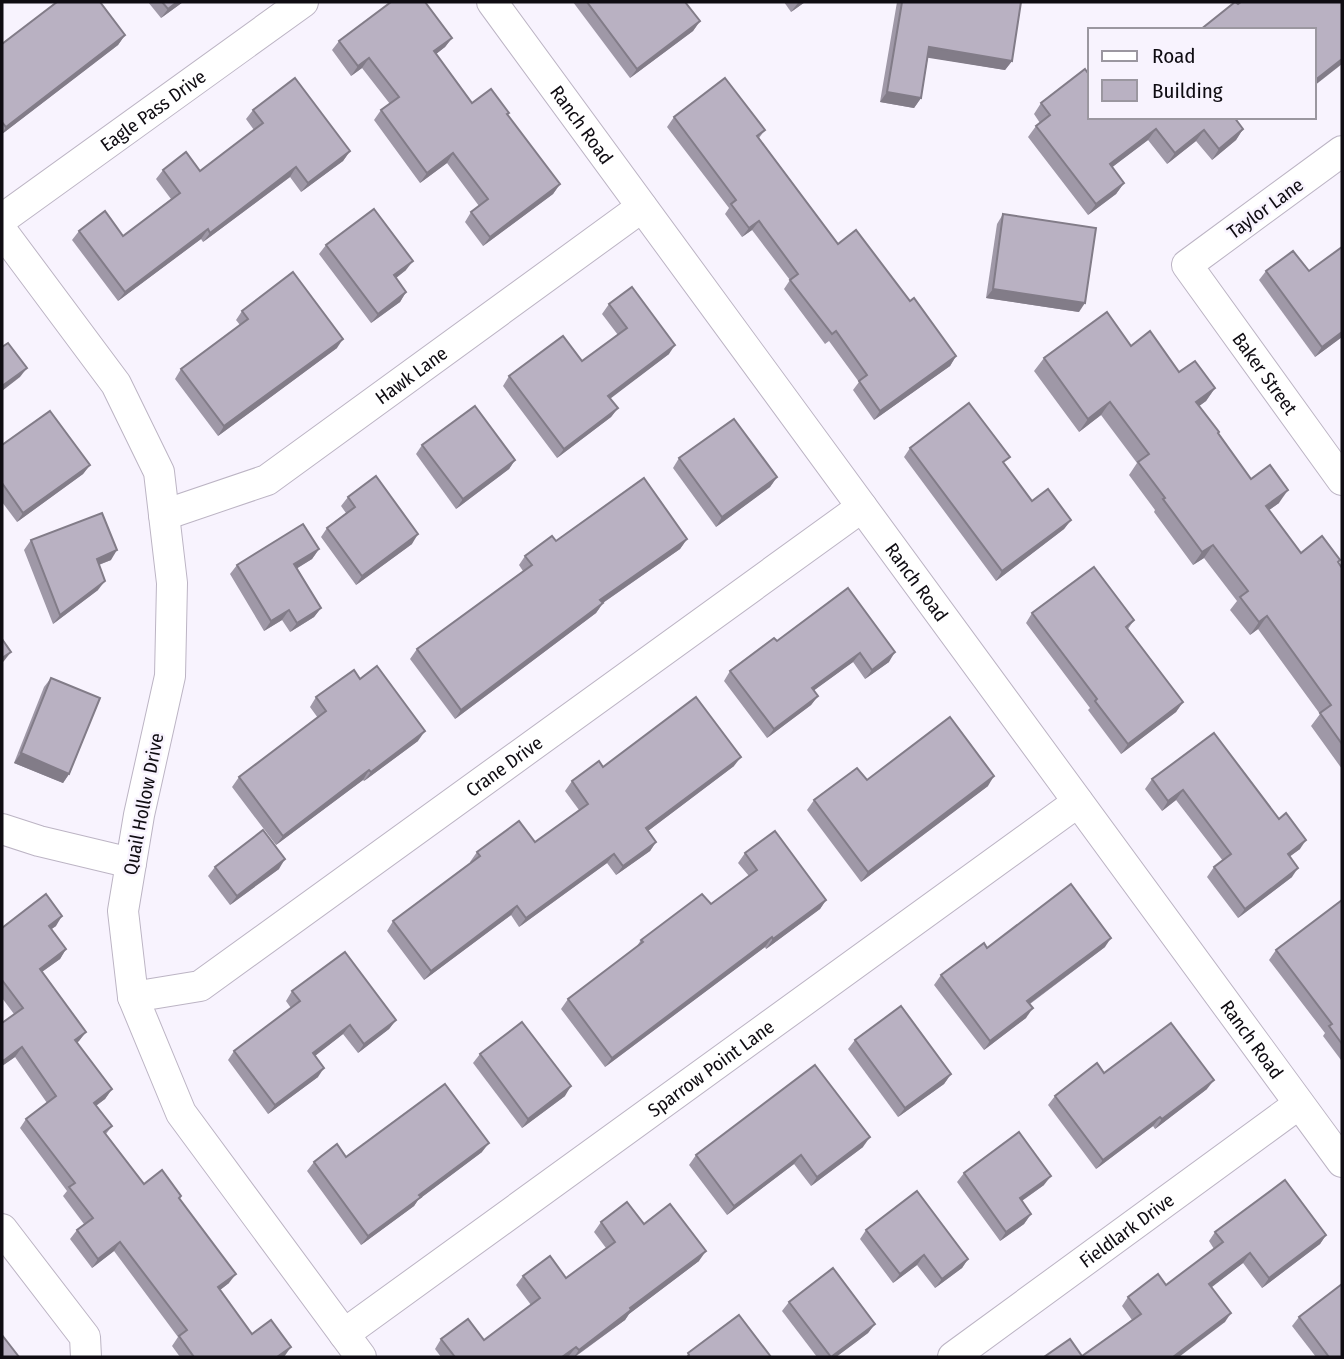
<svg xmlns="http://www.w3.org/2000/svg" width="1344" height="1359" font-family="'Fira Sans Condensed',sans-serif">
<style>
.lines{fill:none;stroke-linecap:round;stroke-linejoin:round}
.minor-casing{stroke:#bcb4c4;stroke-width:32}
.minor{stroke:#fff;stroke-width:30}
.wall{fill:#9f98a7}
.shaded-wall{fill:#827c88}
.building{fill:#b9b1c2;stroke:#827c88;stroke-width:2}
.labels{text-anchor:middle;stroke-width:5;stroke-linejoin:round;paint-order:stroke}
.street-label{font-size:19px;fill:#0f0c12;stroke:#f8f3fe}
</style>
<rect width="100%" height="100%" fill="#f8f3fe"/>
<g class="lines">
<defs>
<g id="minor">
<path id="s1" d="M492 2 1342 1162"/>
<path id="s2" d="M1342 151 1187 265 1342 480"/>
<path id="s3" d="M2 219 303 2"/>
<path d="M2 231 116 384 159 472 172 583 170 676 139 815 123 911 133 997 181 1113 361 1357"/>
<path id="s4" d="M164 515 267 480 642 207"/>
<path d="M2 829 39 841 131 863"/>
<path id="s5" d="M133 997 200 986 862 507"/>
<path d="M2 1229 85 1337 86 1357"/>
<path id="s6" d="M344 1334 1078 802"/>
<path id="s7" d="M953 1357 1299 1104"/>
</g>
</defs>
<use href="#minor" class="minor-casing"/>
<use href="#minor" class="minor"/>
</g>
<g class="wall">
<path d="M148 2H183L161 18Z"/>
<path d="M573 2H685L700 21 693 31 630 78Z"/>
<path d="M784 2H805L791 12Z"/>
<path d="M897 2H1021L1012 61 1005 70 928 57 921 98 914 108 880 102Z"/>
<path d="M125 35 118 45 2 134V44Z"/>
<path d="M452 38 445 47 436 54 472 103 508 115 560 184 553 194 483 246 465 222 471 212 479 206 447 163 420 183 374 120 381 110 390 104 362 68 351 76 332 50 339 41Z"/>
<path d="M1041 103 1090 117 1243 129 1236 140 1212 160 1196 141 1167 164 1148 140 1112 167 1124 183 1116 194 1088 215 1028 137 1036 126 1040 123 1034 114Z"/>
<path d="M253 110 350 151 343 161 301 192 290 177 203 242 201 239 118 301 72 240 79 231 123 236 171 199 156 179 163 170 200 171 254 130 246 119Z"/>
<path d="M674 117 765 130 759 138 838 244 910 301 956 356 950 366 874 420 853 390 859 382 829 341 825 344 784 289 790 280 752 230 742 237 725 214 729 208 667 127Z"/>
<path d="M1003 214 1079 312 986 298 997 224Z"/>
<path d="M326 245 406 270 396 278 406 292 400 302 371 323 319 254Z"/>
<path d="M1266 271 1342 337 1315 357 1259 280Z"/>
<path d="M609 304 669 354 610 398 618 408 611 417 557 458 503 386 509 376 582 361 618 335 602 314Z"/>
<path d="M242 311 337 348 218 436 175 379 181 369 240 325 236 320Z"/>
<path d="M1131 346 1179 372 1215 388 1206 401 1199 406 1251 479 1279 503 1269 510 1301 553 1340 560 1338 562 1342 568V769L1311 726 1320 714 1258 629 1250 635 1230 610 1237 601 1204 558 1193 565 1154 512 1155 510 1129 475 1137 463 1101 415 1079 432 1034 371 1044 358Z"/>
<path d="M2 445 90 465 83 474 17 522 2 502Z"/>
<path d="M422 445 515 460 509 469 456 509 416 454Z"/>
<path d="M910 448 1005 465 1032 501 1071 520 1064 529 996 581 904 457Z"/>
<path d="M679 458 777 477 770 487 716 527 673 468Z"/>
<path d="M348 497 412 544 356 585 321 537 327 528 346 513 341 506Z"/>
<path d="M687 539 680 549 603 603 596 613 455 719 410 659 417 649 523 571 519 565 525 556 556 541Z"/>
<path d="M31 540 111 560 99 565 98 590 53 624 24 550Z"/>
<path d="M319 549 312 559 297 568 321 608 314 617 290 632 282 620 264 631 230 574 237 565Z"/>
<path d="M848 588 889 662 865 679 853 662 814 690 818 696 811 705 767 738 724 681 730 671 777 641Z"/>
<path d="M1032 613 1134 620 1128 629 1183 702 1176 712 1121 754 1088 710 1090 708 1026 623Z"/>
<path d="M51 678 69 774 63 783 14 763 44 687Z"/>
<path d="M360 679 418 741 364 781 363 780 276 845 232 787 239 777 318 718 310 707 316 697Z"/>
<path d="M1214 733 1300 849 1290 856 1292 877 1238 918 1207 877 1214 867 1223 861 1176 800 1162 811 1145 789 1152 779Z"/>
<path d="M734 766 648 831 656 842 650 851 616 875 607 863 519 927 511 915 424 980 387 931 393 921 471 863 470 862 477 852 535 842 579 810 565 791 572 781 603 767Z"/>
<path d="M867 780 988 786 861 882 807 810 814 800Z"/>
<path d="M745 853 826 900 820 909 766 949 765 947 605 1067 561 1009 568 999 635 949 641 940 711 904 749 876 738 863Z"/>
<path d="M215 867 279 869 230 905 208 876Z"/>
<path d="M1342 900V1059L1341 1060 1323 1036 1325 1033 1269 960 1276 950Z"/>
<path d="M56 926 51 929 66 949 60 959 42 972 86 1032 77 1043 112 1089 105 1099 96 1106 112 1126 106 1134 144 1184 179 1199 229 1283 220 1290 252 1334 284 1357H180L172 1346 178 1337 114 1251 92 1268 70 1239 77 1230 84 1224 63 1196 67 1191 20 1128 26 1119 47 1103 15 1057 2 1066V1023L14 1014 2 998V928Z"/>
<path d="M1105 947 1030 1004 1026 1018 984 1050 934 985 941 975Z"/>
<path d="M292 991 396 1020 389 1029 358 1053 343 1034 315 1056 318 1077 268 1114 228 1060 234 1051 291 1008 286 1001Z"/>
<path d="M855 1040 951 1074 944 1084 898 1117 848 1049Z"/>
<path d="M480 1054 565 1096 522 1128 473 1063Z"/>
<path d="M1104 1073 1207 1089 1155 1129 1153 1126 1096 1169 1048 1105 1055 1096Z"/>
<path d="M863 1147 811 1186 794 1164 727 1215 689 1165 696 1155Z"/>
<path d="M482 1152 418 1200 414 1206 361 1245 307 1171 314 1162 346 1157Z"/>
<path d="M964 1173 1044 1185 1022 1201 1031 1214 1024 1224 1000 1241 957 1182Z"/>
<path d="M601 1222 644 1224 699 1261 629 1314 625 1320 575 1357H571L570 1356 568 1357H441L435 1349 441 1339 484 1340 531 1305 516 1285 523 1276 566 1278 606 1248 594 1232Z"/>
<path d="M866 1230 968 1259 962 1268 935 1288 917 1265 893 1283 860 1239Z"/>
<path d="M1215 1232 1326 1235 1320 1244 1262 1288 1243 1263 1211 1287 1225 1322 1082 1356 1132 1320 1122 1306 1128 1297 1166 1285 1214 1249 1209 1241Z"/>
<path d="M789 1302 875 1324 868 1333 836 1357H817L782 1311Z"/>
<path d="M1299 1317 1342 1357H1316L1292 1326Z"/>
</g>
<g class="shaded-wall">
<path d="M177 2H183L161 18 168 9Z"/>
<path d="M799 2H805L791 12 798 3Z"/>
<path d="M700 21 693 31 630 78 637 69Z"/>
<path d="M125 35 118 45 2 134 6 127Z"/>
<path d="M452 38 445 47 427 61 434 51Z"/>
<path d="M929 47 1012 61 1005 70 923 57Z"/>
<path d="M369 58 362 68 351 76 358 66Z"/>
<path d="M1342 59V64L1314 86V81Z"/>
<path d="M887 92 921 98 914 108 880 102Z"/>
<path d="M1156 129 1148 140 1102 175 1110 164Z"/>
<path d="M1243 129 1236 140 1212 160 1219 149Z"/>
<path d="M1204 130 1196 141 1167 164 1175 153Z"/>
<path d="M350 151 343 161 301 192 308 183Z"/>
<path d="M453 153 447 163 420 183 427 173Z"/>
<path d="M296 167 290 177 203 242 210 233Z"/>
<path d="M1124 183 1116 194 1088 215 1096 204Z"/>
<path d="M560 184 553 194 483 246 490 237Z"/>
<path d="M759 221 752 230 742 237 749 228Z"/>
<path d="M208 229 201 239 118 301 125 292Z"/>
<path d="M413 261 406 270 387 285 394 275Z"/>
<path d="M993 289 1085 303 1079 312 986 298Z"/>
<path d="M406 292 400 302 371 323 378 314Z"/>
<path d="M1342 332V337L1315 357 1322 347Z"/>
<path d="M343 339 337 348 218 436 224 426Z"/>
<path d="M675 345 669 354 602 405 608 396Z"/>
<path d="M956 356 950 366 874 420 880 411Z"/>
<path d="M27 368 20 377 2 391V386Z"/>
<path d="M1215 388 1206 401 1187 415 1196 402Z"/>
<path d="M1110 402 1101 415 1079 432 1088 419Z"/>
<path d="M618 408 611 417 557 458 564 449Z"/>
<path d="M515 460 509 469 456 509 463 499Z"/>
<path d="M90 465 83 474 17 522 23 513Z"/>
<path d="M777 477 770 487 716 527 722 517Z"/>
<path d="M1288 490 1279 503 1257 519 1266 506Z"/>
<path d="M1071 520 1064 529 996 581 1002 571Z"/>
<path d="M418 534 412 544 356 585 362 576Z"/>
<path d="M687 539 680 549 594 609 600 600Z"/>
<path d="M1213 545 1204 558 1193 565 1202 552Z"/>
<path d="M319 549 312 559 288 574 294 564Z"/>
<path d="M117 550 111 560 90 568 97 559Z"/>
<path d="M105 581 98 590 53 624 60 615Z"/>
<path d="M603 603 596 613 455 719 461 710Z"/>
<path d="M321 608 314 617 290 632 297 623Z"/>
<path d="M289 610 282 620 264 631 271 621Z"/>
<path d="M1267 616 1258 629 1250 635 1259 622Z"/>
<path d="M11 652 4 661 2 663V658Z"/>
<path d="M895 652 889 662 865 679 872 670Z"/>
<path d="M860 653 853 662 805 697 812 688Z"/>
<path d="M818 696 811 705 767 738 774 729Z"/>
<path d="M1183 702 1176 712 1121 754 1128 744Z"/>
<path d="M425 731 418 741 364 781 371 772Z"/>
<path d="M21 753 69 774 63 783 14 763Z"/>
<path d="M741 757 734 766 640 837 646 828Z"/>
<path d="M369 770 363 780 276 845 283 836Z"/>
<path d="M994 776 988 786 861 882 868 872Z"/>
<path d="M1183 790 1176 800 1162 811 1168 801Z"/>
<path d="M1306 840 1300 849 1281 863 1288 854Z"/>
<path d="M656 842 650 851 616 875 623 866Z"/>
<path d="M614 854 607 863 519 927 526 918Z"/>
<path d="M285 859 279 869 230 905 237 896Z"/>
<path d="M1298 868 1292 877 1238 918 1245 909Z"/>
<path d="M826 900 820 909 766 949 773 939Z"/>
<path d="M517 906 511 915 424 980 431 971Z"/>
<path d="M62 916 56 926 42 936 49 926Z"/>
<path d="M772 937 765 947 605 1067 612 1058Z"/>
<path d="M1111 938 1105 947 1021 1010 1027 1001Z"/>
<path d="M66 949 60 959 33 978 40 969Z"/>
<path d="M1033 1008 1026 1018 984 1050 990 1041Z"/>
<path d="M396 1020 389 1029 358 1053 364 1044Z"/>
<path d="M350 1025 343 1034 307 1062 313 1053Z"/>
<path d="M86 1032 79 1041 68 1050 75 1040Z"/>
<path d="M22 1047 15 1057 2 1066 3 1061Z"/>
<path d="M324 1068 318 1077 268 1114 275 1105Z"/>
<path d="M951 1074 944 1084 898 1117 905 1108Z"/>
<path d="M1214 1080 1207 1089 1155 1129 1162 1119Z"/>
<path d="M571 1086 565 1096 522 1128 528 1119Z"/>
<path d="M112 1089 105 1099 87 1112 94 1103Z"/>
<path d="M1160 1117 1153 1126 1096 1169 1103 1160Z"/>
<path d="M870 1137 863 1147 811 1186 817 1177Z"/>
<path d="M489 1143 482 1152 418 1200 414 1206 361 1245 368 1236 419 1195Z"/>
<path d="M801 1155 794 1164 727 1215 734 1206Z"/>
<path d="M1051 1176 1044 1185 1013 1207 1020 1198Z"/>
<path d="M1031 1214 1024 1224 1000 1241 1006 1232Z"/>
<path d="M1326 1235 1320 1244 1262 1288 1269 1278Z"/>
<path d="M120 1242 114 1251 92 1268 98 1259Z"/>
<path d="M706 1251 699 1261 629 1314 625 1320 574 1357 579 1350 630 1308Z"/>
<path d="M1250 1253 1243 1263 1203 1294 1209 1284Z"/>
<path d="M924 1255 917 1265 893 1283 900 1274Z"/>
<path d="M968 1259 962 1268 935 1288 942 1279Z"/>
<path d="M236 1274 229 1283 211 1297 218 1287Z"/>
<path d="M1231 1313 1225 1322 1179 1357H1173Z"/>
<path d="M875 1324 868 1333 836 1357H830Z"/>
<path d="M291 1347 284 1357H277Z"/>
<path d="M576 1347 568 1357H562Z"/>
</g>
<g class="building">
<path d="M57 2H100L125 35 6 127 2 122V44Z"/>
<path d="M162 2H177L168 9Z"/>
<path d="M391 2H425L452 38 434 51 472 103 491 89 509 113 507 114 560 184 490 237 471 212 488 199 453 153 427 173 381 110 399 97 369 58 358 66 339 41Z"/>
<path d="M587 2H685L700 21 637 69Z"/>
<path d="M902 2H1021L1012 61 929 47 921 98 887 92Z"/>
<path d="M1235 2 1238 4 1241 2H1342V59L1314 81V30H1200Z"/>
<path d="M1085 69 1090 76V117H1234L1243 129 1219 149 1204 130 1175 153 1156 129 1110 164 1124 183 1096 204 1036 126 1050 115 1041 103Z"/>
<path d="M295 78 350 151 308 183 296 167 210 233 208 229 125 292 79 231 105 211 123 236 180 193 163 170 186 152 200 171 263 123 253 110Z"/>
<path d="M725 78 765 130 757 136 838 244 856 230 910 301 914 298 956 356 880 411 859 381 867 375 836 331 832 334 790 280 798 274 759 221 749 228 731 204 736 200 674 117Z"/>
<path d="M374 209 413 261 394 275 406 292 378 314 326 245Z"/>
<path d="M1003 214 1096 228 1085 303 993 289Z"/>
<path d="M1342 247V332L1322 347 1266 271 1293 251 1309 271Z"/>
<path d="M293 272 343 339 224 426 181 369 248 319 242 311Z"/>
<path d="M632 287 675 345 608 396 618 408 564 449 509 376 563 336 582 361 627 328 609 304Z"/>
<path d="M1107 312 1131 346 1150 331 1179 372 1195 361 1215 388 1196 402 1219 432 1218 433 1251 479 1270 465 1288 490 1266 506 1301 553 1322 536 1340 560 1338 562 1342 568V744L1320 713 1331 705 1267 616 1259 622 1240 597 1248 591 1213 545 1202 552 1163 499 1165 498 1138 462 1149 454 1110 402 1088 419 1044 358Z"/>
<path d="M8 343 27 368 2 386V347Z"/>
<path d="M969 403 1010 457 1003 462 1032 501 1048 489 1071 520 1002 571 910 448Z"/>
<path d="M475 406 515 460 463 499 422 445Z"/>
<path d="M50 411 90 465 23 513 2 483V445Z"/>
<path d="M734 419 777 477 722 517 679 458Z"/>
<path d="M376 476 418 534 362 576 327 528 355 507 348 497Z"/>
<path d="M644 478 687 539 600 600 603 603 461 710 417 649 532 565 525 556 552 536 556 541Z"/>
<path d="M102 513 117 550 97 559 105 581 60 615 31 540Z"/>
<path d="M303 524 319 549 294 564 321 608 297 623 289 610 271 621 237 565Z"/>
<path d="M1094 567 1134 620 1126 627 1183 702 1128 744 1095 701 1097 699 1032 613Z"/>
<path d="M848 588 895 652 872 670 860 653 812 688 818 696 774 729 730 671 774 638 777 641Z"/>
<path d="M2 639 11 652 2 658Z"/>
<path d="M377 666 425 731 371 772 369 770 283 836 239 777 326 711 316 697 354 670 360 679Z"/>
<path d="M51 678 100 698 69 774 21 753Z"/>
<path d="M696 697 741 757 646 828 656 842 623 866 614 854 526 918 517 906 431 971 393 921 480 856 477 852 519 821 535 842 588 804 572 781 599 761 603 767Z"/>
<path d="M950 717 994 776 868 872 814 800 857 768 867 780Z"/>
<path d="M1214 733 1279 819 1286 813 1306 840 1288 854 1298 868 1245 909 1214 867 1231 854 1183 790 1168 801 1152 779Z"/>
<path d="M263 830 285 859 237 896 215 867Z"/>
<path d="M775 831 826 900 773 939 772 937 612 1058 568 999 643 942 641 940 702 894 711 904 757 870 745 853Z"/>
<path d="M1071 884 1111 938 1027 1001 1033 1008 990 1041 941 975 984 943 987 948Z"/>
<path d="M46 894 62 916 49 926 66 949 40 969 86 1032 75 1040 112 1089 94 1103 112 1126 104 1132 144 1184 162 1170 181 1196 179 1198 236 1274 218 1287 252 1334 271 1320 291 1347 277 1357H194L179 1336 187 1330 120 1242 98 1259 77 1230 93 1218 69 1187 75 1183 26 1119 56 1096 22 1047 3 1061 2 1059V1023L23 1008 2 980V928Z"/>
<path d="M1342 900V1044L1329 1026 1332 1024 1276 950Z"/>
<path d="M345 952 396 1020 364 1044 350 1025 313 1053 324 1068 275 1105 234 1051 300 1001 292 991Z"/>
<path d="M901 1006 951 1074 905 1108 855 1040Z"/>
<path d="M522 1022 571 1086 528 1119 480 1054Z"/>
<path d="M1171 1023 1214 1080 1162 1119 1160 1117 1103 1160 1055 1096 1097 1063 1104 1073Z"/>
<path d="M815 1065 870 1137 817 1177 801 1155 734 1206 696 1155Z"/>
<path d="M445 1084 489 1143 419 1195 421 1197 368 1236 314 1162 337 1144 346 1157Z"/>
<path d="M1019 1132 1051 1176 1020 1198 1031 1214 1006 1232 964 1173Z"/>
<path d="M1285 1180 1326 1235 1269 1278 1250 1253 1209 1284 1231 1313 1173 1357H1044L1070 1339 1082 1356 1141 1314 1128 1297 1158 1274 1166 1285 1223 1242 1215 1232Z"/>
<path d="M917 1191 968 1259 942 1279 924 1255 900 1274 866 1230Z"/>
<path d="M627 1202 644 1224 670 1204 706 1251 630 1308 631 1310 579 1350 576 1347 562 1357H455L441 1339 468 1319 484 1340 540 1298 523 1276 550 1256 566 1278 615 1242 601 1222Z"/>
<path d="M833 1268 875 1324 831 1357 789 1302Z"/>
<path d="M1342 1284V1357H1329L1299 1317Z"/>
<path d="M739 1315 771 1357H687L689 1355 688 1353Z"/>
<path d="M2 1335 19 1357H2Z"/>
</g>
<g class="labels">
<g class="street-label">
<text dy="7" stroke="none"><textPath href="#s3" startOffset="186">Eagle Pass Drive</textPath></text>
<text dy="7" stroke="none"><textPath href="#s1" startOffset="152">Ranch Road</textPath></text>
<text transform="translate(1265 208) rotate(-36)" y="7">Taylor Lane</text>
<text dy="7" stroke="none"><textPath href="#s2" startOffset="326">Baker Street</textPath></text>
<text dy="7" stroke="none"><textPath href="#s4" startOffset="287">Hawk Lane</textPath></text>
<text dy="7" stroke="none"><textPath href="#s1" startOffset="719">Ranch Road</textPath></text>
<text dy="7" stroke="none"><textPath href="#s5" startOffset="443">Crane Drive</textPath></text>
<text transform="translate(143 804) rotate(-79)" y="7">Quail Hollow Drive</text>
<text dy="7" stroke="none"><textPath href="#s1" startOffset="1286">Ranch Road</textPath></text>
<text dy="7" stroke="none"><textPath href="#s6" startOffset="453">Sparrow Point Lane</textPath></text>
<text dy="7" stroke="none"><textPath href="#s7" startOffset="215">Fieldlark Drive</textPath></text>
</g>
</g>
<rect width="1344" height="1359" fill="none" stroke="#0f0c12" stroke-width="7"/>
<rect x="1088" y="28" width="228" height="91" fill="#f8f3fe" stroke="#9b97a0" stroke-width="2"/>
<rect x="1102" y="51" width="35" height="10" fill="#ffffff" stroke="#9b97a0" stroke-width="2"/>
<text x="1152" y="63" font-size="21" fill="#0f0c12">Road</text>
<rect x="1102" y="80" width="35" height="21" fill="#b9b1c2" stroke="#9b97a0" stroke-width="2"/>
<text x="1152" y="98" font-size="21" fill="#0f0c12">Building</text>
</svg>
